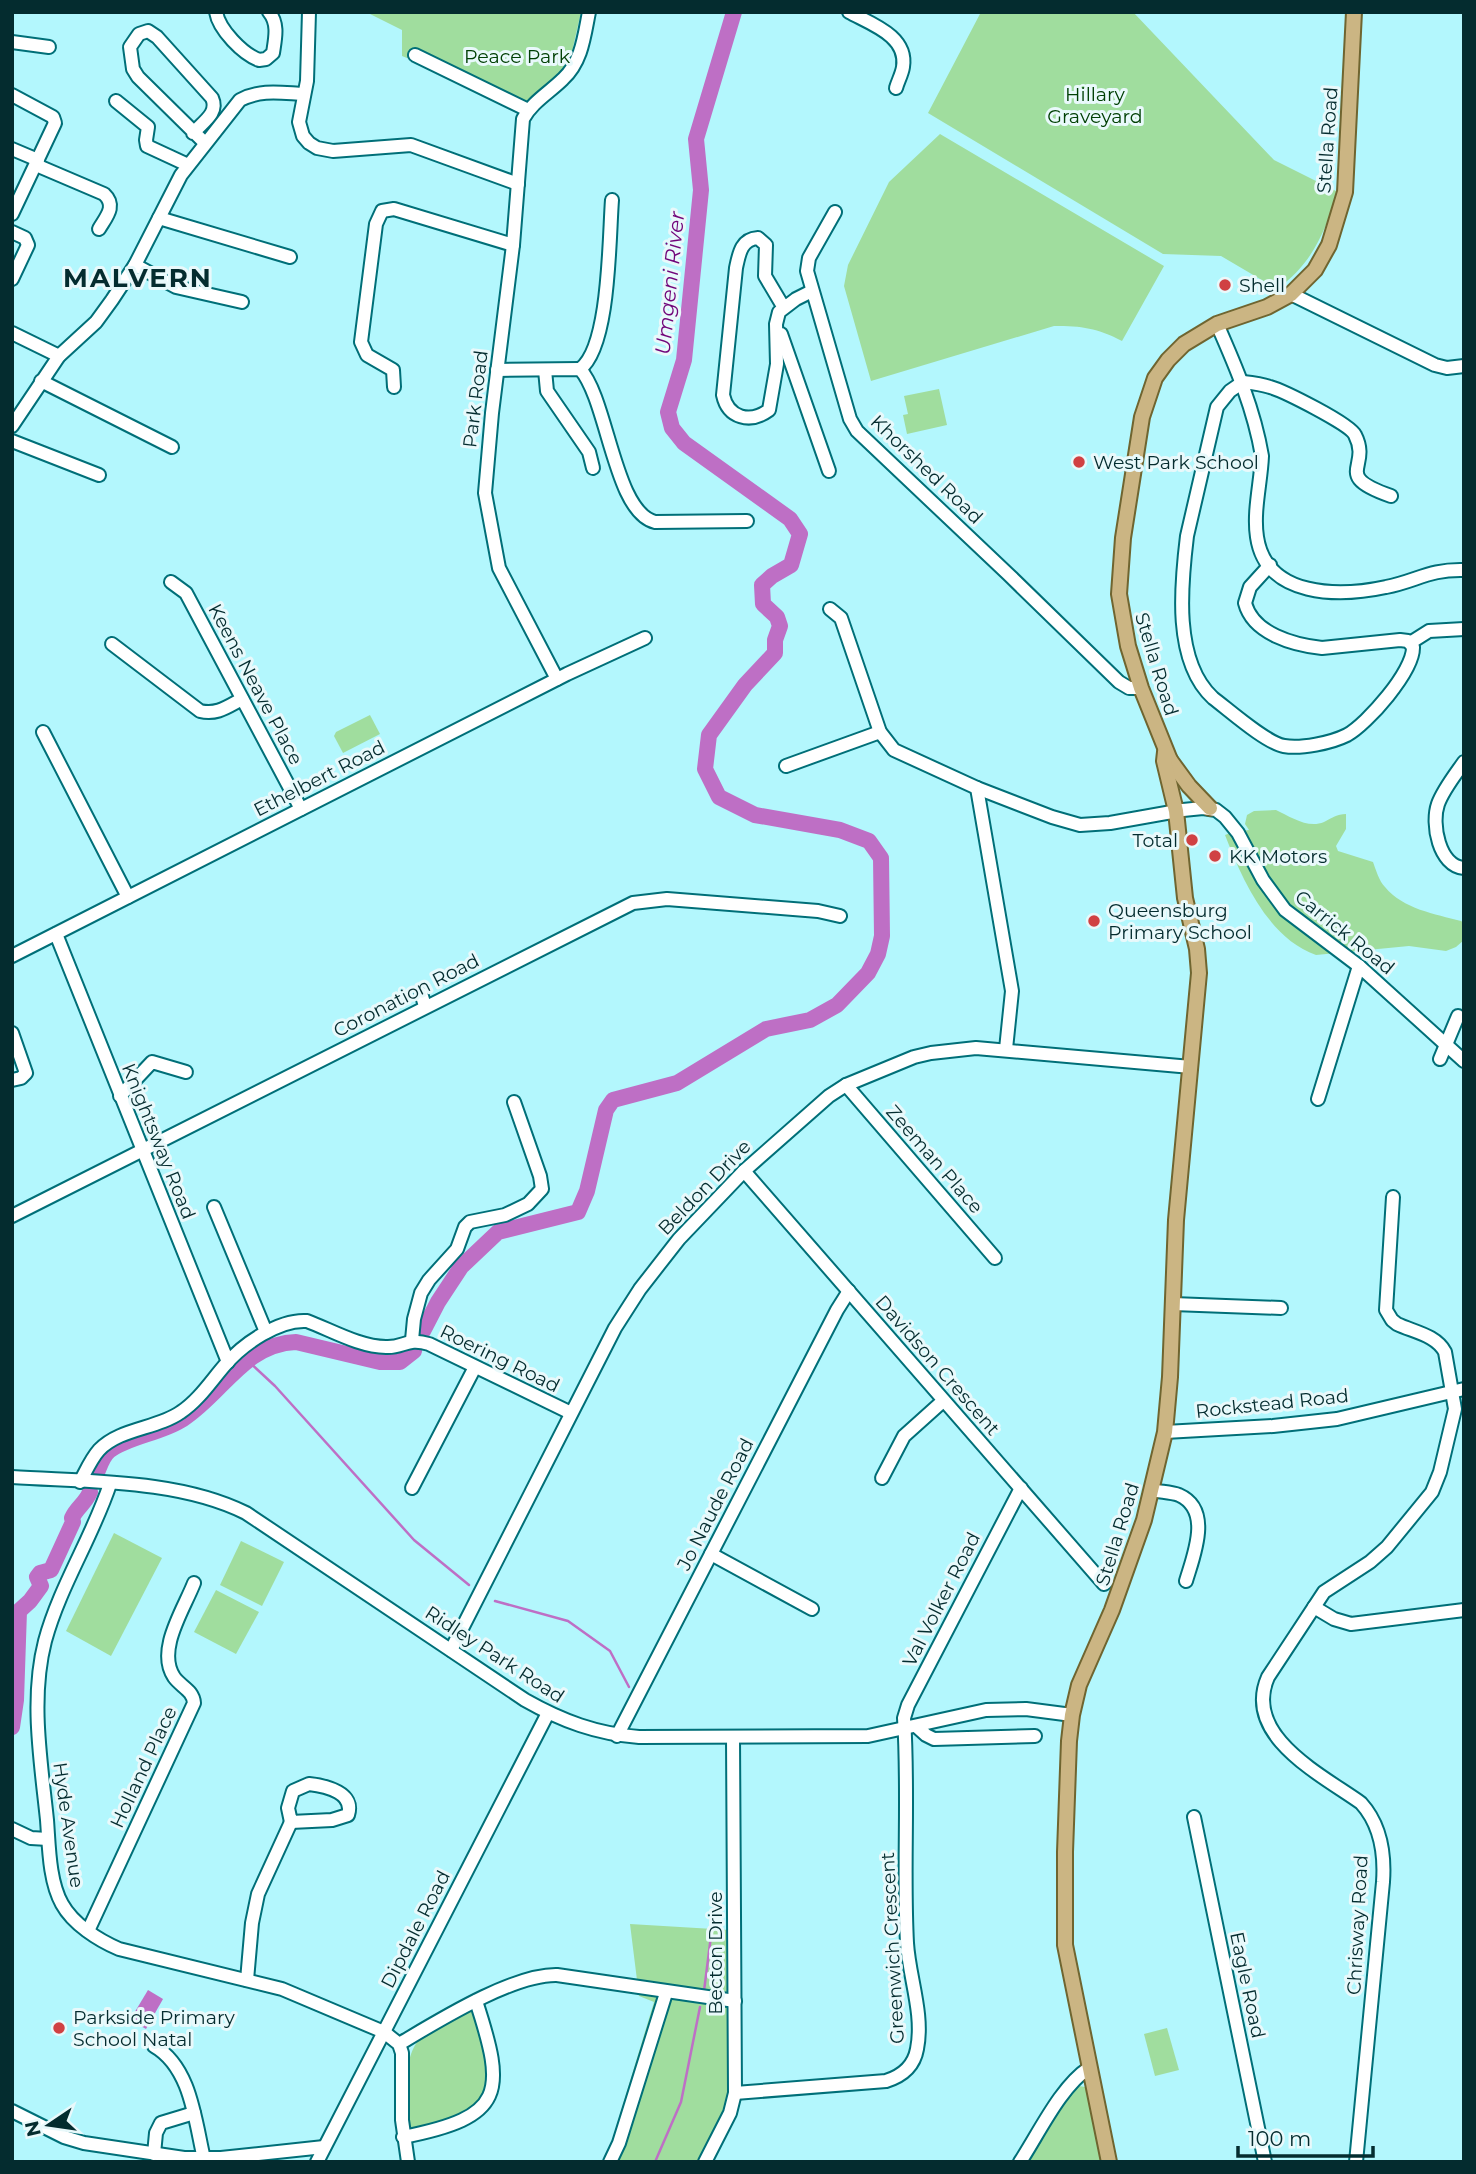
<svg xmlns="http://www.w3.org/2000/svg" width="1476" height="2174" font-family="Montserrat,sans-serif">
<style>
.green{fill:#a0dd9e}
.water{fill:#be6fc5}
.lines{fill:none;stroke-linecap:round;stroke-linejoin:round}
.stream{stroke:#be6fc5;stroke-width:2.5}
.river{stroke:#be6fc5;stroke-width:16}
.minor-casing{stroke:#006f78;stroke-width:16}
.major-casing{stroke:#6f6530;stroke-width:18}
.minor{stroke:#fff;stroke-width:12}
.major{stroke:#cbb583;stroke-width:14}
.poi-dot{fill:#d04143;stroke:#e9f9fb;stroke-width:2.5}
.labels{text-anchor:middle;stroke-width:6;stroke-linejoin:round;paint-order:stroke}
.park-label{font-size:19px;fill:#004004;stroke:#e9f9fb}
.street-label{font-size:19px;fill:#042c2f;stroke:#e9f9fb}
.poi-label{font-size:19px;fill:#042c2f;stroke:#e9f9fb;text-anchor:start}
.water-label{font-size:21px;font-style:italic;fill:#70057a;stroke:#e9f9fb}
.district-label{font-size:26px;font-weight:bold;letter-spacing:2px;fill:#042c2f;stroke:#e9f9fb}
</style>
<rect width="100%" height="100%" fill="#b3f7fd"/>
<g class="green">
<path d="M366 12H581L569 65 526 106 402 56V30Z"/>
<path d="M981 12H1133L1274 160 1338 192C1324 233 1313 263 1277 289L1221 256 1163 254 928 113Z"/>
<path d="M940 134 1164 266 1122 341C1097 328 1082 326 1054 326L871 381 844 286 848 265 889 182Z"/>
<path d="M939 389 947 425 907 434 903 415 908 414 904 396Z"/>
<path d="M370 715 380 734 343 753 334 736 336 732Z"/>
<path d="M1276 810C1291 817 1308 829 1324 822 1332 818 1337 814 1346 814V829L1336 846 1338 851 1373 862C1376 870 1379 881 1385 887 1403 909 1435 914 1461 921L1464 923V940L1456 947 1446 951 1409 946 1316 955C1268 938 1242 879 1225 835L1233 832 1249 830 1245 824 1247 815 1254 811Z"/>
<path d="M114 1533 162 1558 111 1656 66 1631Z"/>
<path d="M241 1541 284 1562 262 1606 220 1585Z"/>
<path d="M216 1590 259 1612 236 1654 194 1632Z"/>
<path d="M630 1924 730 1930 732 2076 728 2104 701 2162H603L608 2154 654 2002 639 1996Z"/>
<path d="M471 2009 474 2013 491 2073 481 2103 453 2120 411 2130 408 2128C408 2098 399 2053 426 2033 439 2023 457 2017 471 2009Z"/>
<path d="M1167 2028 1179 2070 1155 2076 1144 2034Z"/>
<path d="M1079 2086 1085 2087 1088 2091 1103 2162H1025L1067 2097Z"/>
</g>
<path class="water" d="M148 1990 163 1999 146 2029 130 2020Z"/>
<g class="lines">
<g class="stream">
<path d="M247 1360 275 1386 414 1540 469 1585"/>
<path d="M495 1601 568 1621 610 1651 629 1687"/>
<path d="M704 1991 711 1936"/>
<path d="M655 2162 681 2102 700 2007"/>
</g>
<g class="river">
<path d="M423 1331 438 1302 461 1267 498 1232 578 1212 587 1191 606 1110 613 1100 677 1083 766 1029 810 1020 837 1005 868 973 878 954 882 936 881 858 869 841 840 830 755 815 719 797 705 769 709 735 745 685 775 653V640L780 626 777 617 763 604 762 585 772 576 791 565 800 534 790 519 684 443 672 428 668 412 684 360 701 190 696 139 734 12"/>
<path d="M96 1475C100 1466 102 1457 109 1451 126 1437 162 1433 183 1419 223 1393 244 1344 296 1342L380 1362H400L414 1351"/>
<path d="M12 1727 16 1700 19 1611 30 1601 41 1586 37 1577 40 1573 51 1570 73 1522 72 1518C77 1507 85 1504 90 1492"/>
</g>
<defs>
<g id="minor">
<path d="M216 12C219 30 243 54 259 60L266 59 273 53C275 39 279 24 269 12"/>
<path d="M309 12 307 81 299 122 303 136 309 143 317 148 333 151 411 145 518 184"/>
<path d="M849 12C871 24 908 36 903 67 902 74 898 81 896 88"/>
<path d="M12 42 49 47"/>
<path d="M415 55 528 110"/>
<path d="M12 95 53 117 55 123 12 214"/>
<path d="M116 101 148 127 146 140 147 146 188 165"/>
<path d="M193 133C203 122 219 113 212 98L157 37 148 31 139 34 130 47 133 69 138 77 205 143"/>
<path d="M12 149 38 160"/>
<path d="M36 165 104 194C117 206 106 217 99 229"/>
<path d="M835 212 809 258 807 271 850 419 857 431 1008 574 1119 682 1129 688H1141"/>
<path d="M159 218 290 257"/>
<path d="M12 232 25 238 28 245 12 279"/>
<path d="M135 265 176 287 242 302"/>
<path d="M1291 294 1435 365 1447 368 1464 366"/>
<path d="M784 308 765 276 766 245 758 238C741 239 739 254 736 268L723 395C728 418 750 424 769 410L777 364 776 324 779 312 796 299 812 291"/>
<path d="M1217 324C1236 367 1254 409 1262 456 1261 482 1253 511 1257 537 1266 598 1340 597 1386 587 1417 581 1429 569 1464 570"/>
<path d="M12 333 59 356"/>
<path d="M781 334 829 471"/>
<path d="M580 369C610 347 609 238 612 200"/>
<path d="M497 370 580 369C608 400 614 512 655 522L747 521"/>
<path d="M545 370 547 391 589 452 593 468"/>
<path d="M41 381 172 447"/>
<path d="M394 387 393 370 367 355 361 342 376 224 382 211 394 209 513 245"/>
<path d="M12 426 59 356 96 322 112 300 135 265 181 175 240 100C261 89 281 93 304 94"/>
<path d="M12 441 99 475"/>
<path d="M1270 565 1250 587 1245 603C1253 634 1294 645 1322 648L1400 640 1408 641 1413 647C1414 671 1367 724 1347 735 1331 743 1301 749 1284 746 1266 743 1229 710 1213 698 1173 661 1181 585 1187 536L1217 407 1230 391 1243 382C1252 383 1261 384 1270 387 1284 391 1350 424 1355 435 1372 468 1331 475 1391 496"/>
<path d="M171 582 186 593 301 809"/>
<path d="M830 609 841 618 880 732 894 750 977 788 1052 817 1080 825 1110 823 1183 810 1203 808 1216 810 1225 817 1238 833 1263 880 1285 910 1359 966 1464 1061"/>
<path d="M1410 643 1429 631 1464 629"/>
<path d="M112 644 200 711C217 715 227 707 242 699"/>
<path d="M557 679 499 568 485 493 492 413 513 245 523 119C532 102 550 92 563 79 582 61 584 37 589 12"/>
<path d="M43 732 128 897"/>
<path d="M1464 762C1455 775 1443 790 1438 804 1431 824 1439 866 1464 868"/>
<path d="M786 766 880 732"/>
<path d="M977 788 1012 991 1006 1049"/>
<path d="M56 934 228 1362"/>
<path d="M12 956 567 674 645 638"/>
<path d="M421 993 425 1006"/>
<path d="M12 1033 26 1073 21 1078 12 1080"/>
<path d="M1440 1059 1458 1016"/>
<path d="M846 1085 995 1258"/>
<path d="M120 1096 152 1062 186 1072"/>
<path d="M1318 1099 1359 966"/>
<path d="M744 1171 1104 1584"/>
<path d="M214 1207 266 1332"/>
<path d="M12 1216 633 903 667 899 818 911 840 916"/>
<path d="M1173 1304 1281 1308"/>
<path d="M412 1340 414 1319 421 1293 429 1280 457 1249 465 1227 470 1222 505 1215 528 1204 542 1189 540 1176 514 1102"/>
<path d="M1165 1432 1273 1426 1337 1419 1464 1389"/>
<path d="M12 1477C87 1482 178 1479 246 1513L525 1700C562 1721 597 1734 639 1737L868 1736 986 1710 1026 1709 1072 1715"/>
<path d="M882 1478 904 1436 943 1401"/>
<path d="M80 1482C86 1471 91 1459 99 1450 120 1428 157 1429 181 1412 199 1400 211 1381 225 1365 243 1344 279 1319 307 1321 331 1330 360 1347 386 1347 404 1348 407 1337 429 1344L571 1413"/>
<path d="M110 1484C92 1538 60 1586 45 1641 30 1699 41 1762 47 1820 49 1846 49 1881 62 1904 73 1924 98 1940 119 1949L282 1989 384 2032 399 2044 402 2053V2120L408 2162"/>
<path d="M412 1488 475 1367"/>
<path d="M1152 1490C1160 1492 1171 1492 1179 1495 1213 1510 1193 1557 1186 1581"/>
<path d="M711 1554 812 1609"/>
<path d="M1314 1607 1334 1619 1351 1624 1464 1610"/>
<path d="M451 1650 615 1328 640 1289 679 1239 744 1171 829 1096 846 1085 914 1057 931 1053 976 1048 1191 1067"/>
<path d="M916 1726 926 1735 934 1739 1035 1736"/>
<path d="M617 1736 837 1310 849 1291"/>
<path d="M309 1784C327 1786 355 1793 348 1815L332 1820 291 1822 288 1808 293 1791Z"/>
<path d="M1194 1817 1265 2162"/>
<path d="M12 1829 31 1838 48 1839"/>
<path d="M88 1931 194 1703C193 1690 181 1687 174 1677 156 1650 184 1609 194 1583"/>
<path d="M247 1980 252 1923 258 1894 291 1822"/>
<path d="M399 2044C438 2021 513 1974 557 1975L735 2001"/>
<path d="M154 2046C191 2067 195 2121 204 2159"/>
<path d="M735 2093 886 2081C902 2076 914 2066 917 2049 924 2014 909 1977 907 1943 903 1868 909 1793 904 1718L908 1705 1021 1488"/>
<path d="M12 2111 64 2137 84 2143 184 2158H221L324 2147"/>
<path d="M403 2137C505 2117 506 2093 476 2001"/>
<path d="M154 2154 156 2133 161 2123 194 2113"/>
<path d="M317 2162 548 1713"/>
<path d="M610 2162 619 2143 666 1993"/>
<path d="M705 2162 730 2113 735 2093 733 1737"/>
<path d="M1020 2162C1039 2133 1061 2086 1089 2068"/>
<path d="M1356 2162 1383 1882C1385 1854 1380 1824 1361 1803 1322 1775 1242 1736 1268 1677L1324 1592 1370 1562 1387 1547 1432 1492 1440 1472 1455 1409 1445 1352C1436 1335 1414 1332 1397 1324L1392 1320 1386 1310 1393 1197"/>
</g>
<g id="major">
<path d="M1170 760 1141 688 1128 646 1119 594 1123 538 1142 417 1155 378 1168 360 1184 344 1217 324 1267 307 1291 294 1315 270 1329 245 1345 192 1354 12"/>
<path d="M1170 760 1189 786 1210 808"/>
<path d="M1109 2162 1065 1945V1852L1069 1741 1072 1715 1079 1685 1112 1610 1144 1520 1165 1432 1170 1377 1176 1220 1199 973 1197 949 1185 898 1176 811 1164 761 1165 752"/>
</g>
</defs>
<use href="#minor" class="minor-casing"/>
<use href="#major" class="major-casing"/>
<use href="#minor" class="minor"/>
<use href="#major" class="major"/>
</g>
<g class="poi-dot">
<circle cx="1225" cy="285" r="7"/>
<circle cx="1079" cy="462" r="7"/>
<circle cx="1192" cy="840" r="7"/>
<circle cx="1215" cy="856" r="7"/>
<circle cx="1094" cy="921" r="7"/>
<circle cx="59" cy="2028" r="7"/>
</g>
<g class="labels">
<g class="park-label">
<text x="517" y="63">Peace Park</text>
<text x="1095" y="101">Hillary<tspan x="1095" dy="22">Graveyard</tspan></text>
</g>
<g class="street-label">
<text transform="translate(1327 140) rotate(-86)" y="7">Stella Road</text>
<text transform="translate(475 399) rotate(-83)" y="7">Park Road</text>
<text transform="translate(927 469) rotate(44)" y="7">Khorshed Road</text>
<text transform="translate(1157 664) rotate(73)" y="7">Stella Road</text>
<text transform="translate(256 684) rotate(62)" y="7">Keens Neave Place</text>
<text transform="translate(319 778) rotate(-27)" y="7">Ethelbert Road</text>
<text transform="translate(1345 932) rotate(39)" y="7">Carrick Road</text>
<text transform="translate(406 995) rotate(-27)" y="7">Coronation Road</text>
<text transform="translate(159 1141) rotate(68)" y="7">Knightsway Road</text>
<text transform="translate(935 1159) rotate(49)" y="7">Zeeman Place</text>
<text transform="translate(704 1187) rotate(-46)" y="7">Beldon Drive</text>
<text transform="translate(500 1358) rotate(26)" y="7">Roering Road</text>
<text transform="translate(938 1365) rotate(49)" y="7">Davidson Crescent</text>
<text transform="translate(1272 1403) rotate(-6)" y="7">Rockstead Road</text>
<text transform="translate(715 1504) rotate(-63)" y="7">Jo Naude Road</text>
<text transform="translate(1117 1534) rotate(-73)" y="7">Stella Road</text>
<text transform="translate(941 1599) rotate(-63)" y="7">Val Volker Road</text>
<text transform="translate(495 1654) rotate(33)" y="7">Ridley Park Road</text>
<text transform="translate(143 1767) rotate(-65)" y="7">Holland Place</text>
<text transform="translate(69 1825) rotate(82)" y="7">Hyde Avenue</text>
<text transform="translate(1357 1925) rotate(-87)" y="7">Chrisway Road</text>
<text transform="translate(415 1929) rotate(-63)" y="7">Dipdale Road</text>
<text transform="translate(892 1948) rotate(-93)" y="7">Greenwich Crescent</text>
<text transform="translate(715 1953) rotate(-90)" y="7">Becton Drive</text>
<text transform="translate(1248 1985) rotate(78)" y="7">Eagle Road</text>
</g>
<g class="poi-label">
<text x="1239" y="292">Shell</text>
<text x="1093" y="469">West Park School</text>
<text x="1178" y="847" text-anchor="end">Total</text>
<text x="1229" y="863">KK Motors</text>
<text x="1108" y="917">Queensburg<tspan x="1108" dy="22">Primary School</tspan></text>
<text x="73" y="2024">Parkside Primary<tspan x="73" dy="22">School Natal</tspan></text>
</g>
<g class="water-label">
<text transform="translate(670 283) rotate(-84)" y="7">Umgeni River</text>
</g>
<g class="district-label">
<text x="138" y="287">MALVERN</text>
</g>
</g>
<rect width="1476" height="2174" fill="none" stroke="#042c2f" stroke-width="28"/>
<g transform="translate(49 2125) rotate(257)" stroke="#e9f9fb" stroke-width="5" paint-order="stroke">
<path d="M0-5L12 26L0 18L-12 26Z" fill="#042c2f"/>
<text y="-10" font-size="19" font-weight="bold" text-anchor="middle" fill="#042c2f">N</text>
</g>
<path d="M1238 2146v10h135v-10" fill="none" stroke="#042c2f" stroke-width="3.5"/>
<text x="1248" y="2146" font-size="21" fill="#042c2f" stroke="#e9f9fb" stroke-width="5" paint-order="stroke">100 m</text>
</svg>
